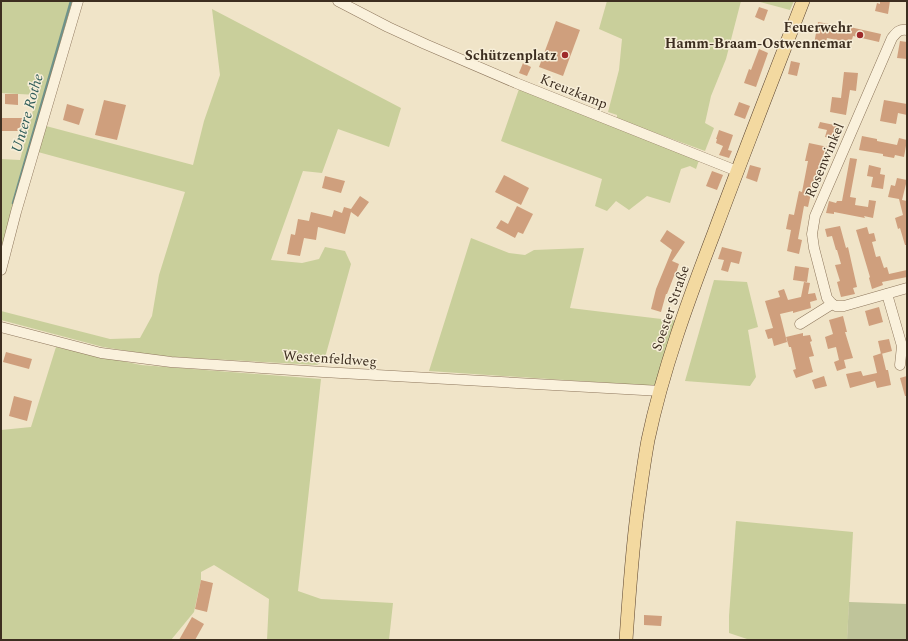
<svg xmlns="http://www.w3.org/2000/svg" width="908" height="641" font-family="Spectral,serif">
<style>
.green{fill:#c9cf9b}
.cemetery{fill:#bfc49a}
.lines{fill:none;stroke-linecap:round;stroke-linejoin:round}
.stream{stroke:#6f938a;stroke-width:2.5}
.building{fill:#cf9f7d}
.minor-casing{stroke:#8d765c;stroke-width:11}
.major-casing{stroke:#5b4430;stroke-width:14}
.minor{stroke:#faf1dc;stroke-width:10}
.major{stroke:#f3d9a0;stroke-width:13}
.poi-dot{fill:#9e2a2b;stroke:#f7eed8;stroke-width:1.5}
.labels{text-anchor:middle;stroke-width:3;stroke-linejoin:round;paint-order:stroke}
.poi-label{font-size:14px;font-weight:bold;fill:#3d2e20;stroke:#f7eed8;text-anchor:end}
.street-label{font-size:14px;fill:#3d2e20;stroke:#f7eed8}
.water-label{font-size:15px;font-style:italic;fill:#2f5d5a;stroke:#f7eed8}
</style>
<rect width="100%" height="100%" fill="#f0e4c8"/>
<g class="green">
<path d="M1 1H74L1 264V159L20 160 37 95 1 93Z"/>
<path d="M607 1H741L726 59 711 96 705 123 714 128 705 151 617 119V115L608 112 619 70 622 39 599 29Z"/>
<path d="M756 1H794L790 10Z"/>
<path d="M212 9 401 108 389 147 338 129 322 173 303 171 271 260 302 263 319 259 325 247 345 251 351 264 324 361 317 365 174 357 153 355 103 347 1 320V311L110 339 140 338 152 316 159 275 185 192 38 152 46 126 193 165 204 121 220 75Z"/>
<path d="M519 89 699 160 696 169 690 166 681 169 670 203 647 196 629 210 616 201 607 211 595 206 602 179 501 141Z"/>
<path d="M471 238 509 253 525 255 534 250 584 248 570 308 678 321 655 386 429 371Z"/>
<path d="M714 280 747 282 758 327 748 330 756 377 750 386 685 381Z"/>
<path d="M56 347 141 365 321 379 298 591 321 599 393 603 389 640H267L269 599 214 565 201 572V580L194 612 171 640H1V430L31 427Z"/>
<path d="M736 521 853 532 847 640H750L729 633V616Z"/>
</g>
<path class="cemetery" d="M849 602 907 604V640H847Z"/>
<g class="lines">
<path class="stream" d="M13 203 19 182 71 1"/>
</g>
<g class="building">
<path d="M880 1H890L888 14 875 11 877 3 880 4Z"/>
<path d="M759 7 768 10 764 21 755 17Z"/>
<path d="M556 21 580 30 563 76 539 67Z"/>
<path d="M818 22 841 26V25L881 34 879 42 853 36 851 43 827 38 825 46 814 44Z"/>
<path d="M900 41 907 42V59L897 58Z"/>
<path d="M759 49 768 53 756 87 744 83 749 69 751 70Z"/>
<path d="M791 61 800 63 797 76 788 74Z"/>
<path d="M523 63 531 67 527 76 519 73Z"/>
<path d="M844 72 858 73 856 91 850 90 846 115 830 112 832 97 841 98Z"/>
<path d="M5 94H18V105L5 104Z"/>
<path d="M104 100 126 105 117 140 95 135Z"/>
<path d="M884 100 907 104V115L898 113 896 124 880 121Z"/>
<path d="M739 102 750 106 745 119 734 115Z"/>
<path d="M67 104 84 109 79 125 63 120Z"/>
<rect x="1" y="118" width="22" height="13"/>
<path d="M820 122 839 126 836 139 825 137 827 130 818 128Z"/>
<path d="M719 130 733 135 728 150 732 151 729 158 719 155 723 146 716 143 717 139H716Z"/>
<path d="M862 136 877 139V141L897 145 899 138 907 140 904 157 895 155 894 158 883 156V154L859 150Z"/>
<path d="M809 143 828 147 824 165 820 164 816 185 813 184 808 207 804 206 798 239 802 240 799 254 787 251 791 230 786 229 789 214 794 215 799 191 802 192 808 161H805Z"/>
<path d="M850 158 857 159 850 197 856 198 855 205 868 207 869 200 876 201 873 218 864 216 865 218 834 212V214L826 213 829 201 836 203 837 201H842Z"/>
<path d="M750 165 761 168 757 182 746 178Z"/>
<path d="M869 165 881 168 880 174 885 175 883 189 871 187 873 177 867 176Z"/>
<path d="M712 171 723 175 717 190 706 186Z"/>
<path d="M504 175 529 188 521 205 495 192Z"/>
<path d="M325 176 345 181 341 193 322 188Z"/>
<path d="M897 178 907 180 902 200 907 201V245H905L900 228 898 229 895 218 903 215 899 199 888 197 891 185 895 186Z"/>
<path d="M360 196 369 202 358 217 351 212 345 234 318 227 316 240 304 238 300 256 287 254 291 234 295 235 298 219 309 221 311 212 332 217 334 210 342 213 344 207 351 209Z"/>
<path d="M517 206 533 214 523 234 518 232 515 238 496 228 501 220 508 224Z"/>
<path d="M840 226 846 248 848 247 857 287 853 288 855 294 841 297 837 282 840 281 835 265 841 264 837 250H836L832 236 827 237 825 229Z"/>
<path d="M867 227 869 234 874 233 876 241 872 242 876 257 880 256 884 268 887 267 889 274 907 270V277L882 282 883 285 872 289 869 278 870 277 856 230Z"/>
<path d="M667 230 685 242 672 261 679 264 675 276H674L667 294H666L661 312 651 309 656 289 672 250 660 241Z"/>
<path d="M722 247 742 252 739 264 731 262 728 272 721 270 724 260 718 259Z"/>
<path d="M795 266 809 268 807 282 793 280Z"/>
<path d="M804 282 810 283 808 294 815 293 817 300 810 302 811 308 793 313V311L780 314 787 342 774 346 772 338 768 339 765 330 773 328 765 301 780 297 778 291 784 289 788 300 801 297Z"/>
<path d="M879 307 883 322 869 326 865 311Z"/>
<path d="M843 316 847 332H845L853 358 844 360 846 368 837 371 834 362 839 360 836 347 828 349 825 337 833 334 829 320Z"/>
<path d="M803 333V336L810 335 812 341 810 342 814 356 809 357 813 372 796 378 793 370 796 369 791 347H789L786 337Z"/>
<path d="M889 339 892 351 881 354 878 341Z"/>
<path d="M6 352 32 359 29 369 3 362Z"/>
<path d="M882 353 886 370H888L891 385 877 388 875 381 850 388 846 374 861 371 863 376 877 373 873 356Z"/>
<path d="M824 376 827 386 815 389 812 380Z"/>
<path d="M907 376V396H905L900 378Z"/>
<path d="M14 396 32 401 27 421 9 416Z"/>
<path d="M201 580 213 583 207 612 195 609Z"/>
<path d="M644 615 662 616 661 626 644 625Z"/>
<path d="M192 617 204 624 195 640H179Z"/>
</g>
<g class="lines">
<defs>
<g id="minor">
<path d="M338 1 388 27 425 44 516 83 737 171"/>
<path d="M1 270 16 212 78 1"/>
<path d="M887 294 902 346 900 365"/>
<path d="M832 304 827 298 814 248 812 234 815 216 892 38C897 32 899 29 907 30"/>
<path d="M800 324 832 304 836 306H844L907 288"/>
<path d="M1 327 101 353 171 362 323 372 661 391"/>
</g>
<path id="major" d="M626 640C629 595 632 551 638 506 641 484 644 462 648 440 663 369 688 301 714 233 743 155 773 78 803 1"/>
</defs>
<use href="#minor" class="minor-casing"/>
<use href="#major" class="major-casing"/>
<use href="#minor" class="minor"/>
<use href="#major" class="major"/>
</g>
<g class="poi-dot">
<circle cx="860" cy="35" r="4"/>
<circle cx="565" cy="55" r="4"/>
</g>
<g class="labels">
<g class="poi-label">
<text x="852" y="32">Feuerwehr<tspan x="852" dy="16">Hamm-Braam-Ostwennemar</tspan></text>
<text x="557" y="60">Schützenplatz</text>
</g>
<g class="street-label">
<text transform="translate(574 91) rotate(22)" y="5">Kreuzkamp</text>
<text transform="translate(824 160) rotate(-67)" y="5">Rosenwinkel</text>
<text transform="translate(670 308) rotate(-71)" y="5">Soester Straße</text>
<text transform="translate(330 358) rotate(4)" y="5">Westenfeldweg</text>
</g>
<g class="water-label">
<text transform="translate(27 113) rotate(-74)" y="5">Untere Rothe</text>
</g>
</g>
<rect width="908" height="641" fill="none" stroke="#3d2e20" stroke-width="4"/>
</svg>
